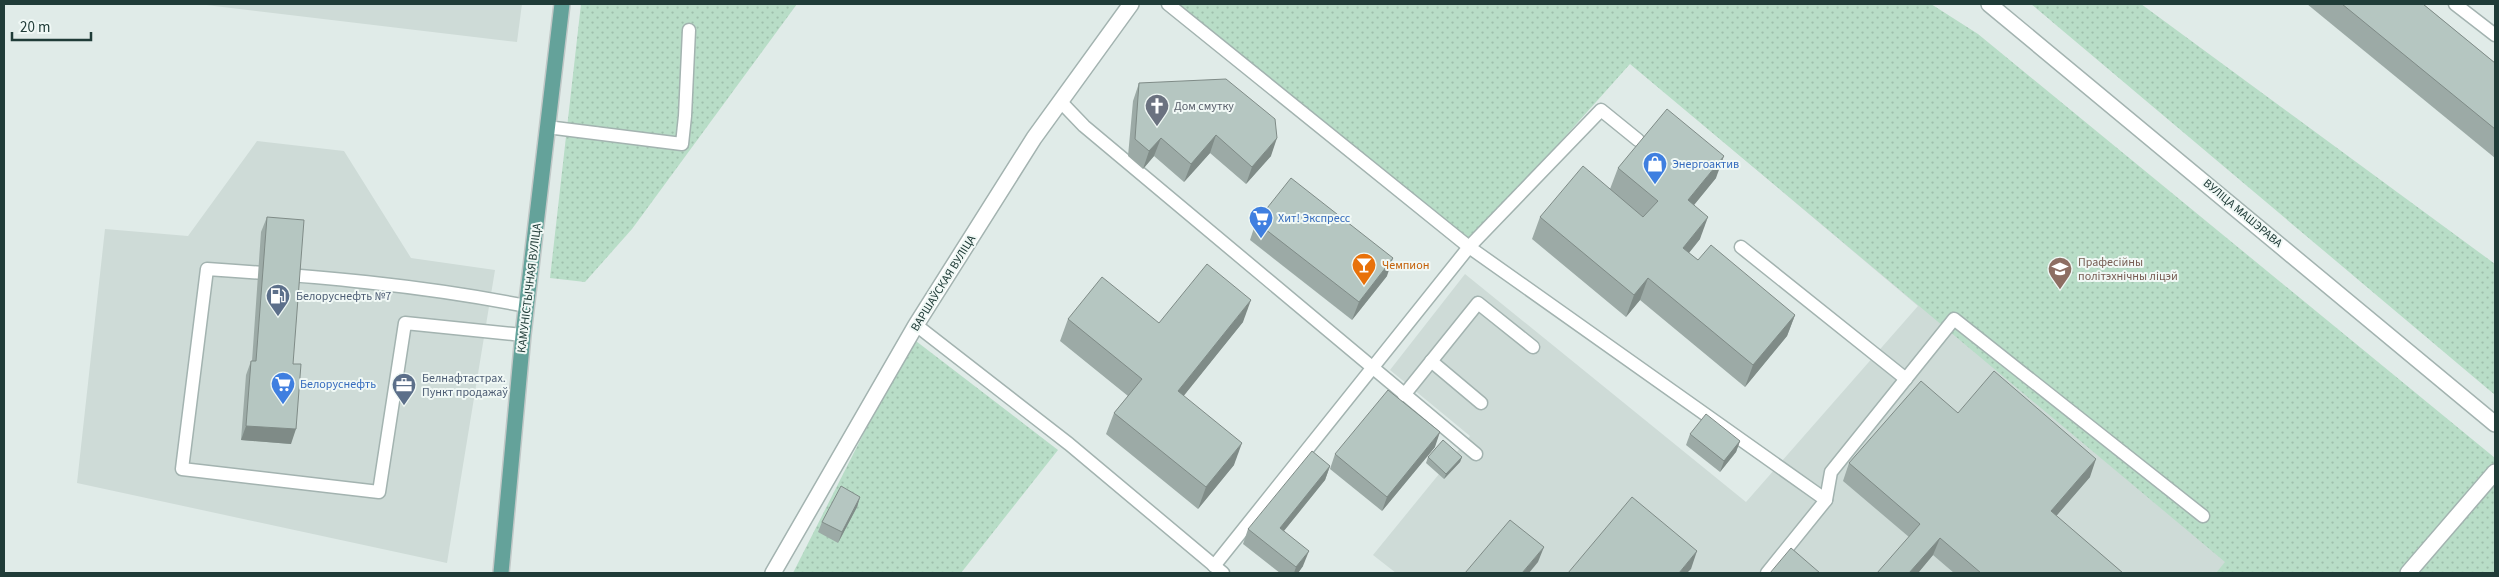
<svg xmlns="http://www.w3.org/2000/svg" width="2499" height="577" font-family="'Source Sans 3',sans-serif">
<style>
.built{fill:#cedbd7}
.grass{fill:url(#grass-dots)}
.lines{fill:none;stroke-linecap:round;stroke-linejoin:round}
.service-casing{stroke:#a3b3b0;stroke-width:15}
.minor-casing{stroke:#a3b3b0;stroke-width:18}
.tertiary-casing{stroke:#a3b3b0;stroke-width:18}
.primary-casing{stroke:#c1c8c7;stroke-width:18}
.service{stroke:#fff;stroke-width:12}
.minor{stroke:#fff;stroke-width:15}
.tertiary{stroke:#fff;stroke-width:15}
.primary{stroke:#64a29a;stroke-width:15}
.wall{fill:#9caaa6}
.shaded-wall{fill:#7f8b87}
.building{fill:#b5c6c1;stroke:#7f8b87}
.labels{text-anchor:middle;stroke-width:4;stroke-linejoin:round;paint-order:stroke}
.worship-label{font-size:12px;fill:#5b616d;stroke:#f0f8f5;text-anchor:start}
.shop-label{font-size:12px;fill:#366cbe;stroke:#f0f8f5;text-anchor:start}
.street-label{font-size:12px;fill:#203c38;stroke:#f0f8f5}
.education-label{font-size:12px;fill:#785e54;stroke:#f0f8f5;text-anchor:start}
.food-label{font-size:12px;fill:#c56008;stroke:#f0f8f5;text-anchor:start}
.service-label{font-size:12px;fill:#4e5e75;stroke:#f0f8f5;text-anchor:start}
</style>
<defs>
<pattern id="grass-dots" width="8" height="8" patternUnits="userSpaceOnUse" patternTransform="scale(1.25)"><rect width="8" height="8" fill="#b8ddc7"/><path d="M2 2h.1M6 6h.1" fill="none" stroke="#9ebfac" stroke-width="1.8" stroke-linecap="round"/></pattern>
</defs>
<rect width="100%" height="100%" fill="#e0ebe8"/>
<g class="built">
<path d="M198 4H522L517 42Z"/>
<path d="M1802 4 2317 573H1396L1373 555 1470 436 1390 370 1465 274 1746 502 1918 306 1701 123Z"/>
<path d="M257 141 344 151 411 258 495 270 447 563 77 483 105 229 188 236Z"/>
</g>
<g class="grass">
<path d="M581 4H797L632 229 585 282 550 278Z"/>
<path d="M1172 4H1931L1978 34 2495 458V573H2216L2225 562 1630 64 1468 245Z"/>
<path d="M2031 4H2141L2495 264V395Z"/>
<path d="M912 338 1058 450 961 573H793Z"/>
</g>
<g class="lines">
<defs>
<g id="service">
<path d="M1168 4 1469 247 1826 500"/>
<path d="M2455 4 2495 35"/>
<path d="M1060 101 1084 126 1476 454"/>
<path d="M547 127 682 144 685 116 689 30"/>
<path d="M1741 247 1906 379"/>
<path d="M916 325 1069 444 1223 573"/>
<path d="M523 335 405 323 379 492 182 469 207 269C314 276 421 285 526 306"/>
<path d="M1431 361 1481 403"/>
<path d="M1404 395 1478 303 1533 347"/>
<path d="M1214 566 1469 247 1601 110 1638 140"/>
<path d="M1767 573 1826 500 1831 472 1954 319 2203 516"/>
</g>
<path id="minor" d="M2408 573 2495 472"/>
<g id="tertiary">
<path d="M1989 4 2495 424"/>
<path d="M773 573 916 325 1034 138 1131 4"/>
</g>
<path id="primary" d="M501 573 523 335 562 4"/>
</defs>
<use href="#service" class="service-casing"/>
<use href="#minor" class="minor-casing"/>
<use href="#tertiary" class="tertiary-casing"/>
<use href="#primary" class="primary-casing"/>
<use href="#service" class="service"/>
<use href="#minor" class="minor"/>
<use href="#tertiary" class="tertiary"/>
<use href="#primary" class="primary"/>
</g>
<g class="wall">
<path d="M2307 4H2423L2495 63V158Z"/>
<path d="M1139 83 1271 156 1246 184 1210 153 1184 182 1154 156 1143 169 1128 156 1133 101Z"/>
<path d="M1618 168 1716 178 1694 205 1700 239 1689 253 1698 260 1795 315 1787 336 1745 387 1640 300 1626 317 1532 239 1540 217 1610 189Z"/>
<path d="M267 217 293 364 291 444 241 440 246 375 251 361H252L261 232Z"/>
<path d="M1256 222 1387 276 1352 320 1250 240Z"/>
<path d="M1068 319 1159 323 1243 322 1183 396 1234 465 1198 509 1106 434 1114 413 1128 396 1060 341Z"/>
<path d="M1958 413 2090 477 2056 516 2123 573H1954L1933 555 1918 573H1878L1909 537 1843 481 1849 463Z"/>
<path d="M1690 434 1740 441 1736 452 1720 472 1686 445Z"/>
<path d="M1435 447 1382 511 1330 469 1335 454Z"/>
<path d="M1428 457H1462L1460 462 1444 479 1426 463Z"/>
<path d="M1330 466 1325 480 1284 531 1303 566 1298 573H1280L1243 544 1248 529Z"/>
<path d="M860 497 857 507 838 543 818 532 822 522Z"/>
</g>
<g class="shaded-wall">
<path d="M1216 135 1210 153 1184 182 1191 164Z"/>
<path d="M1161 138 1154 156 1143 169 1149 151Z"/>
<path d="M1277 138 1271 156 1246 184 1252 167Z"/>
<path d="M1724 156 1716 178 1680 222 1688 200Z"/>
<path d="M1708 217 1700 239 1675 270 1683 248Z"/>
<path d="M1393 258 1387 276 1352 320 1359 302Z"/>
<path d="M1648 278 1640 300 1626 317 1634 295Z"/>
<path d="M1251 300 1243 322 1170 413 1178 391Z"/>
<path d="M1795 315 1787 336 1745 387 1753 365Z"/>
<path d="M246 426 296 429 291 444 241 440Z"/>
<path d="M1440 432 1435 447 1382 511 1387 497Z"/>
<path d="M1740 441 1736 452 1720 472 1724 461Z"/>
<path d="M1242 443 1234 465 1198 509 1206 487Z"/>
<path d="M1462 457 1460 462 1444 479 1446 474Z"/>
<path d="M2096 459 2090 477 2045 529 2051 511Z"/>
<path d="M1330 466 1325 480 1274 543 1280 528Z"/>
<path d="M860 497 857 507 838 543 842 532Z"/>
<path d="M1940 538 1933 555 1918 573H1909Z"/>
<path d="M1544 547 1538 562 1529 573H1522Z"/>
<path d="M1309 551 1303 566 1298 573H1294L1296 567Z"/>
<path d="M1697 551 1691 569 1687 573H1679Z"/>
</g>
<g class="building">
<path d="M2342 4H2423L2495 63V129Z"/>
<path d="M1226 79 1275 119 1277 138 1252 167 1216 135 1191 164 1161 138 1149 151 1135 139 1139 83Z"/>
<path d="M1667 109 1724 156 1688 200 1708 217 1683 248 1698 260 1711 245 1795 315 1753 365 1648 278 1634 295 1540 217 1583 166 1643 217 1658 201 1618 168Z"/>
<path d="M1291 178 1393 258 1359 302 1256 222Z"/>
<path d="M267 217 304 220 293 364H301L296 429 246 426 251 361H256Z"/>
<path d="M1207 264 1251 300 1178 391 1242 443 1206 487 1114 413 1142 379 1068 319 1102 277 1159 323Z"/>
<path d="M1994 371 2096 459 2051 511 2123 573H1981L1940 538 1909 573H1877L1920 524 1849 463 1921 381 1958 413Z"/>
<path d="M1388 390 1440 432 1387 497 1335 454Z"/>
<path d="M1706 414 1740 441 1724 461 1690 434Z"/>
<path d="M1443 440 1462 457 1446 474 1428 457Z"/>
<path d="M1312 451 1330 466 1280 528 1309 551 1296 567 1248 529Z"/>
<path d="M841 486 860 497 842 532 822 522Z"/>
<path d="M1632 497 1697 551 1679 573H1568Z"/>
<path d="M1510 520 1544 547 1522 573H1465Z"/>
<path d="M1791 548 1820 573H1770Z"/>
</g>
<defs>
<symbol id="church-pin" viewBox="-11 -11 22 30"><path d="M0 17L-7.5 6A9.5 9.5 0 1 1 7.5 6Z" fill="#6b7280" stroke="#f0f8f5"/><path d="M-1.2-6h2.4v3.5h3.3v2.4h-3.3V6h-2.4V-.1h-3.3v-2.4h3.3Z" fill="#fff"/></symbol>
<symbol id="shop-pin" viewBox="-11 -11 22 30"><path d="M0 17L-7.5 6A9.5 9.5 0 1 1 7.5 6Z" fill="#3f7fe0" stroke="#f0f8f5"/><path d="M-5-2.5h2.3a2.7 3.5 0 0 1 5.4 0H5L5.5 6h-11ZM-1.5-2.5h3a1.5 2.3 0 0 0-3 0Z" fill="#fff"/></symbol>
<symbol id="supermarket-pin" viewBox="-11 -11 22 30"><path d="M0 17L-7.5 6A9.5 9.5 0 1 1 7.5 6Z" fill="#3f7fe0" stroke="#f0f8f5"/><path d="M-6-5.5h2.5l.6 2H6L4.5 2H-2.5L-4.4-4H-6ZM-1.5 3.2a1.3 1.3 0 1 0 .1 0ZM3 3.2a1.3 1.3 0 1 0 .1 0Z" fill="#fff"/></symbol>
<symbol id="bar-pin" viewBox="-11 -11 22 30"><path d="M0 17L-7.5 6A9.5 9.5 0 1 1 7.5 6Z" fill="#e8710a" stroke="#f0f8f5"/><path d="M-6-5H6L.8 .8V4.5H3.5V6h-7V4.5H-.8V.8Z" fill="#fff"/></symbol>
<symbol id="university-pin" viewBox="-11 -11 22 30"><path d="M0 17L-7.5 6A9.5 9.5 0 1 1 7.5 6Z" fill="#8d6e63" stroke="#f0f8f5"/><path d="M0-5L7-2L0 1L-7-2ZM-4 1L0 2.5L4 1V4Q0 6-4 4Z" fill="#fff"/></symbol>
<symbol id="fuel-pin" viewBox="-11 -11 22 30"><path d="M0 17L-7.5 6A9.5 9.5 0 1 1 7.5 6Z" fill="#5c6f8a" stroke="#f0f8f5"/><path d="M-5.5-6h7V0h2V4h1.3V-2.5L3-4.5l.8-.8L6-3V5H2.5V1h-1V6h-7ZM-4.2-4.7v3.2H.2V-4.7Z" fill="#fff"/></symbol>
<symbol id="office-pin" viewBox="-11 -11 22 30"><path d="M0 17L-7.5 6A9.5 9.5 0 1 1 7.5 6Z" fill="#5c6f8a" stroke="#f0f8f5"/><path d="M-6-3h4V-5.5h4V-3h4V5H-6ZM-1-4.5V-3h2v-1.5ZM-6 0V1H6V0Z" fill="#fff"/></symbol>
</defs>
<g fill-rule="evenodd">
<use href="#church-pin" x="1143" y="92" width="28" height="38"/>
<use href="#shop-pin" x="1641" y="150" width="28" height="38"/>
<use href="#supermarket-pin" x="1247" y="204" width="28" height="38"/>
<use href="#bar-pin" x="1350" y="251" width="28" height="38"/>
<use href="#university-pin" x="2046" y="255" width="28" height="38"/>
<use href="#fuel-pin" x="264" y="282" width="28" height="38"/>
<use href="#supermarket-pin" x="269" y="370" width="28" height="38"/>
<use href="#office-pin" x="390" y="371" width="28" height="38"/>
</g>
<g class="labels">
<g class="worship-label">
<text x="1174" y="110">Дом смутку</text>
</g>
<g class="shop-label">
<text x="1672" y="168">Энергоактив</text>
<text x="1278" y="222">Хит! Экспресс</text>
<text x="300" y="388">Белоруснефть</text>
</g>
<g class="street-label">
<text transform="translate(2243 213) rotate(40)" y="4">ВУЛІЦА МАШЭРАВА</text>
<text transform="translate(943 283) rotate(-58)" y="4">ВАРШАЎСКАЯ ВУЛІЦА</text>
<text transform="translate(529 288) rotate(-83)" y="4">КАМУНІСТЫЧНАЯ ВУЛІЦА</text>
</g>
<g class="education-label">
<text x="2078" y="266">Прафесійны<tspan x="2078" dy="14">політэхнічны ліцэй</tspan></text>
</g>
<g class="food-label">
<text x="1382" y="269">Чемпион</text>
</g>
<g class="service-label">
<text x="296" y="300">Белоруснефть №7</text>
<text x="422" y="382">Белнафтастрах.<tspan x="422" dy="14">Пункт продажаў</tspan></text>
</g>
</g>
<rect width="2499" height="577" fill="none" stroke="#203c38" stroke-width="10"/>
<path d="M12 32v8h79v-8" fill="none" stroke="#203c38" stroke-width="2.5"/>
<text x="20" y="32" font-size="15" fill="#203c38" stroke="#f0f8f5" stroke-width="4" paint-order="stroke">20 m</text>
</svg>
